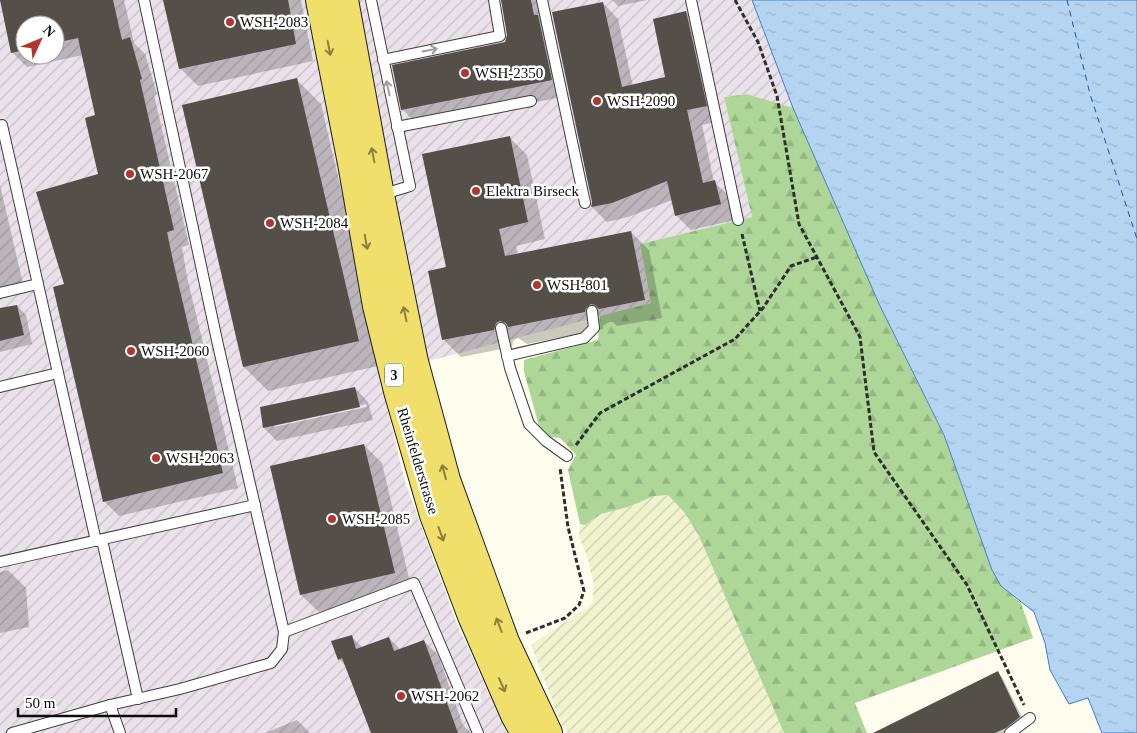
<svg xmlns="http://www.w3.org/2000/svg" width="1137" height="733" font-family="Georgia,serif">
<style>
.industrial{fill:url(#industrial-furrows);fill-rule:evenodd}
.farmland{fill:url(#farmland-furrows)}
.forest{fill:url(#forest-firs)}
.water{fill:url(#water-ripples);stroke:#3f80c5}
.shadow{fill:#0003;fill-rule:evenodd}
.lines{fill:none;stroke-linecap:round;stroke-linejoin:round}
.ferry{stroke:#1d5496;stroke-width:1;stroke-dasharray:6 5;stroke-linecap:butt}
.building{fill:#544f49}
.service-casing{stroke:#3f3f3f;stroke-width:12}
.primary-casing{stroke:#1d1d1d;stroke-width:30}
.path{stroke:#2e2e2e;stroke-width:3;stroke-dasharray:5 2.5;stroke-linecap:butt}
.service{stroke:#fff;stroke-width:10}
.primary{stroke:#f0df6a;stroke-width:28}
.oneway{stroke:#898040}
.oneway2{stroke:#9e9e9e}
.poi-dot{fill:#b3362d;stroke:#fff;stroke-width:2}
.labels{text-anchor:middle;stroke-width:5;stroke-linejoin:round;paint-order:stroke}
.shield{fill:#fff;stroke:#555;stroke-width:1}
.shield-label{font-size:14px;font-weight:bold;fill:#0c0c0c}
.poi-label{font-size:15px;fill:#0c0c0c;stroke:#fff;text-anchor:start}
.street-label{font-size:15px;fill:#0c0c0c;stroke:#fff}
</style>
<defs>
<pattern id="industrial-furrows" width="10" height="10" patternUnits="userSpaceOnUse" patternTransform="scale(1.25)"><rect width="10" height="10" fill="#eae1ea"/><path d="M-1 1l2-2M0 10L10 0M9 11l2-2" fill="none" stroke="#c8c0c8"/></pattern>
<pattern id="farmland-furrows" width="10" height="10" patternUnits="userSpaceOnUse" patternTransform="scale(1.25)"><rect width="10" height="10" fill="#f1f2ce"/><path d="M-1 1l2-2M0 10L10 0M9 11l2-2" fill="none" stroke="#cdceb0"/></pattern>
<pattern id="forest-firs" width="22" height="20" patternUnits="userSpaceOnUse" patternTransform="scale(1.25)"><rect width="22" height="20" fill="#add698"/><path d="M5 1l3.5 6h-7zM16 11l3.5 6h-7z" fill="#94b682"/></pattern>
<pattern id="water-ripples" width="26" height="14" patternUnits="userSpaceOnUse" patternTransform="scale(1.25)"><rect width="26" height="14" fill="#b4d4f2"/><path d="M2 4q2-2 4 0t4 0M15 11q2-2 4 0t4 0" fill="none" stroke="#9ab5ce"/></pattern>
</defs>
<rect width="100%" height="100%" fill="#fefcec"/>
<path class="industrial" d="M0 0H752L793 108 747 94 724 97 752 217 640 244 651 303 379 374 405 482 457 624 507 733H0ZM25 25H55V55H25Z"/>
<path class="farmland" d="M668 495 684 512 699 536 784 733H567L561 723 531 645 592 604 594 585 587 556 579 537 580 524 585 525 601 514 628 507 654 496Z"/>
<path class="forest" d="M747 94 793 108 880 306 945 438 992 570 1001 586 1021 603 1033 638 855 703 867 733H784L699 536 684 512 668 495 654 496 628 507 601 514 585 525 580 524 568 470 576 455 560 438 549 437 539 426 524 372V360L598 340 600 316 651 303 640 244 752 217 724 97Z"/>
<path class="water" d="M752 0H1137V733H1102L1088 698 1069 704 1050 670 1045 643 1034 612 1001 586 992 570 944 435 880 306 793 108Z"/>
<g class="shadow">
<path d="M0 0H124L134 43 145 54 157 94 154 95 189 245 182 247 187 277 238 488 119 516 104 501 66 285 99 175 97 116 83 55 27 67 12 52ZM25 25H55V55H25Z"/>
<path d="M165 0H301L313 61 198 86 180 68Z"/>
<path d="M502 0H543L567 96 418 125 402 109 506 43 508 35Z"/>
<path d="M612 0H647L618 6Z"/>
<path d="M603 3 618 19 633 86 666 78 686 12 701 27 721 121 702 125 714 182 730 197 735 220 691 230 676 215 672 200 628 217 607 222 592 207Z"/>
<path d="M297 80 321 104 382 365 268 391 244 367Z"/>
<path d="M509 137 527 155 545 239 516 246 518 255 631 232 649 250 662 318 617 326 613 322H609L603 326V329L527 344 518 338 513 341 512 347 461 357 443 339 448 268Z"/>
<path d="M0 185 24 288 0 294Z"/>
<path d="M17 306 26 315 32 344 0 352V310Z"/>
<path d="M355 388 368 402 373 420 277 441 264 428ZM366 404 367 407 274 427V425Z"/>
<path d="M364 445 382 463 412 591 319 612 301 595Z"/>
<path d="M8 570 26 588 29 627 0 633V572Z"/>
<path d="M351 636 363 648 389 638 401 650 424 641 438 655 463 725 471 733H373L348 668 339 659Z"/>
<path d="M998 673 1002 677 1024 721 1009 733H901Z"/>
<path d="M297 720 310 733H265Z"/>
</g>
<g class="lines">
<path class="ferry" d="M1067 0 1090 94 1137 239"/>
</g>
<g class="building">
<path d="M0 0H113L122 40 130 37 142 79 140 80 174 230 167 232 173 261 223 473 103 502 53 287 64 284 36 192 98 174 85 118 95 115 78 38 55 43V25H25V50L11 53Z"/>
<path d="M163 0H288L296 44 179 69Z"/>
<path d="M501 0H531L534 15H538L552 80 401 110 392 65 505 42 507 35Z"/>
<path d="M603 2 622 87 665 77 653 19 686 11 707 106 687 110 703 183 715 180 721 204 675 216 667 181 612 203 591 207 592 202 552 12Z"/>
<path d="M297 78 359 341 243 367 182 105Z"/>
<path d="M510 136 528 222 499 229 505 256 631 231 645 300 599 309 595 305 591 304 586 308 585 312 508 327 506 323 500 321 496 323 494 330 442 340 428 271 446 267 422 154Z"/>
<path d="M17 305 24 335 0 341V308Z"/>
<path d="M355 387 360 407 263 428 260 407Z"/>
<path d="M364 444 395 573 300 595 270 466Z"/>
<path d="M352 635 356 649 389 637 394 651 424 640 458 733H371L342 658 338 660 331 641Z"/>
<path d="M998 671 1020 717 1006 728 995 733H873Z"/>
</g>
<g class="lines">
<defs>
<g id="service">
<path d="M371 0 410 186 381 195"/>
<path d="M542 0 585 203"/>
<path d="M691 0 738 220"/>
<path d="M383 60 500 36 494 0"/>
<path d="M0 126 2 125 96 541"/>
<path d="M397 127 531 101"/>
<path d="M0 293 38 284"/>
<path d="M501 328 510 368 529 424 546 441 567 456"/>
<path d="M507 356 584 338 594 328 592 311"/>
<path d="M0 387 58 373"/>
<path d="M102 540 138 699"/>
<path d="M0 562 255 505"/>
<path d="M284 632 414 583 478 733"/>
<path d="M110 705 120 733"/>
<path d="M12 733 110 705 180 689 271 663 282 649 284 632 218 345 144 0"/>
<path d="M1010 733 1030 718"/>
</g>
<g id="primary">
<path d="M320 0 352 163 377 306 398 391 434 515 472 616 515 715 525 733"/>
<path d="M344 0 380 195 414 362 446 480 505 642 548 733"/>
</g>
</defs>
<use href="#service" class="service-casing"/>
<use href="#primary" class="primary-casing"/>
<g class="path">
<path d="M735 0 758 42 777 96 799 224 860 337 874 452 967 585 1024 705"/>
<path d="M742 234 760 311"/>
<path d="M576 445 600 413 735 339 763 308 791 266 817 257"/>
<path d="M526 633 565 618 579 605 584 591 568 527 560 468"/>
</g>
<use href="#service" class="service"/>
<use href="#primary" class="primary"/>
</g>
<defs><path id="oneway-shaft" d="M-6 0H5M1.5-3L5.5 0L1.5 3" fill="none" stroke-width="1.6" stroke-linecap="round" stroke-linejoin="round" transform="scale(1.25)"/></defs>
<g class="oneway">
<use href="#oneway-shaft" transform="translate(329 48) rotate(79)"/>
<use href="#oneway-shaft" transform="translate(373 155) rotate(-101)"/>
<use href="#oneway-shaft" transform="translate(366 242) rotate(80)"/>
<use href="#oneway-shaft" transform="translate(405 314) rotate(-102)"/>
<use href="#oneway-shaft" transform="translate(444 472) rotate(-105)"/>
<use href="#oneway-shaft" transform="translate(441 534) rotate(70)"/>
<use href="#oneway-shaft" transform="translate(499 625) rotate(-111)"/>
<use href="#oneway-shaft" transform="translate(502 685) rotate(66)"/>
</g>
<g class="oneway2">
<use href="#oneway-shaft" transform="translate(430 50) rotate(-12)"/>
<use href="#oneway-shaft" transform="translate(388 88) rotate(-102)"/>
</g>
<g class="poi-dot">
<circle cx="230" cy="22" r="5"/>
<circle cx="465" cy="73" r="5"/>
<circle cx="597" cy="101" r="5"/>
<circle cx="130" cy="174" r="5"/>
<circle cx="476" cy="191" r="5"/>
<circle cx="270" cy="223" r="5"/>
<circle cx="537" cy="285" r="5"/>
<circle cx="131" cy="351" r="5"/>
<circle cx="156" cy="458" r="5"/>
<circle cx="332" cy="519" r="5"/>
<circle cx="401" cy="696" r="5"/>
</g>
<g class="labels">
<rect class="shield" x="385" y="363.5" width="18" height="23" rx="4"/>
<g class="shield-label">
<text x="394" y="380">3</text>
</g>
<g class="poi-label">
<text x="240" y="27">WSH-2083</text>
<text x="475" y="78">WSH-2350</text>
<text x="607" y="106">WSH-2090</text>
<text x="140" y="179">WSH-2067</text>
<text x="486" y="196">Elektra Birseck</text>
<text x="280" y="228">WSH-2084</text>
<text x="547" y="290">WSH-801</text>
<text x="141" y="356">WSH-2060</text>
<text x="166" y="463">WSH-2063</text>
<text x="342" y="524">WSH-2085</text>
<text x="411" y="701">WSH-2062</text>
</g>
<g class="street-label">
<text transform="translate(418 461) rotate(73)" y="5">Rheinfelderstrasse</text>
</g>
</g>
<g transform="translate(40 40) rotate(46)"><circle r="24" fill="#ffffff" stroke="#9e9e9e"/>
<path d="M0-4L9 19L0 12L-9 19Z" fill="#b3362d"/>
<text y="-8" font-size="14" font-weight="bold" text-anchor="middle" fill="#0c0c0c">N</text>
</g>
<path d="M18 708v8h158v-8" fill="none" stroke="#0c0c0c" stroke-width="2.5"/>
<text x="25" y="708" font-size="15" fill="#0c0c0c" stroke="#ffffff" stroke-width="4" paint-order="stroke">50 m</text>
</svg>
